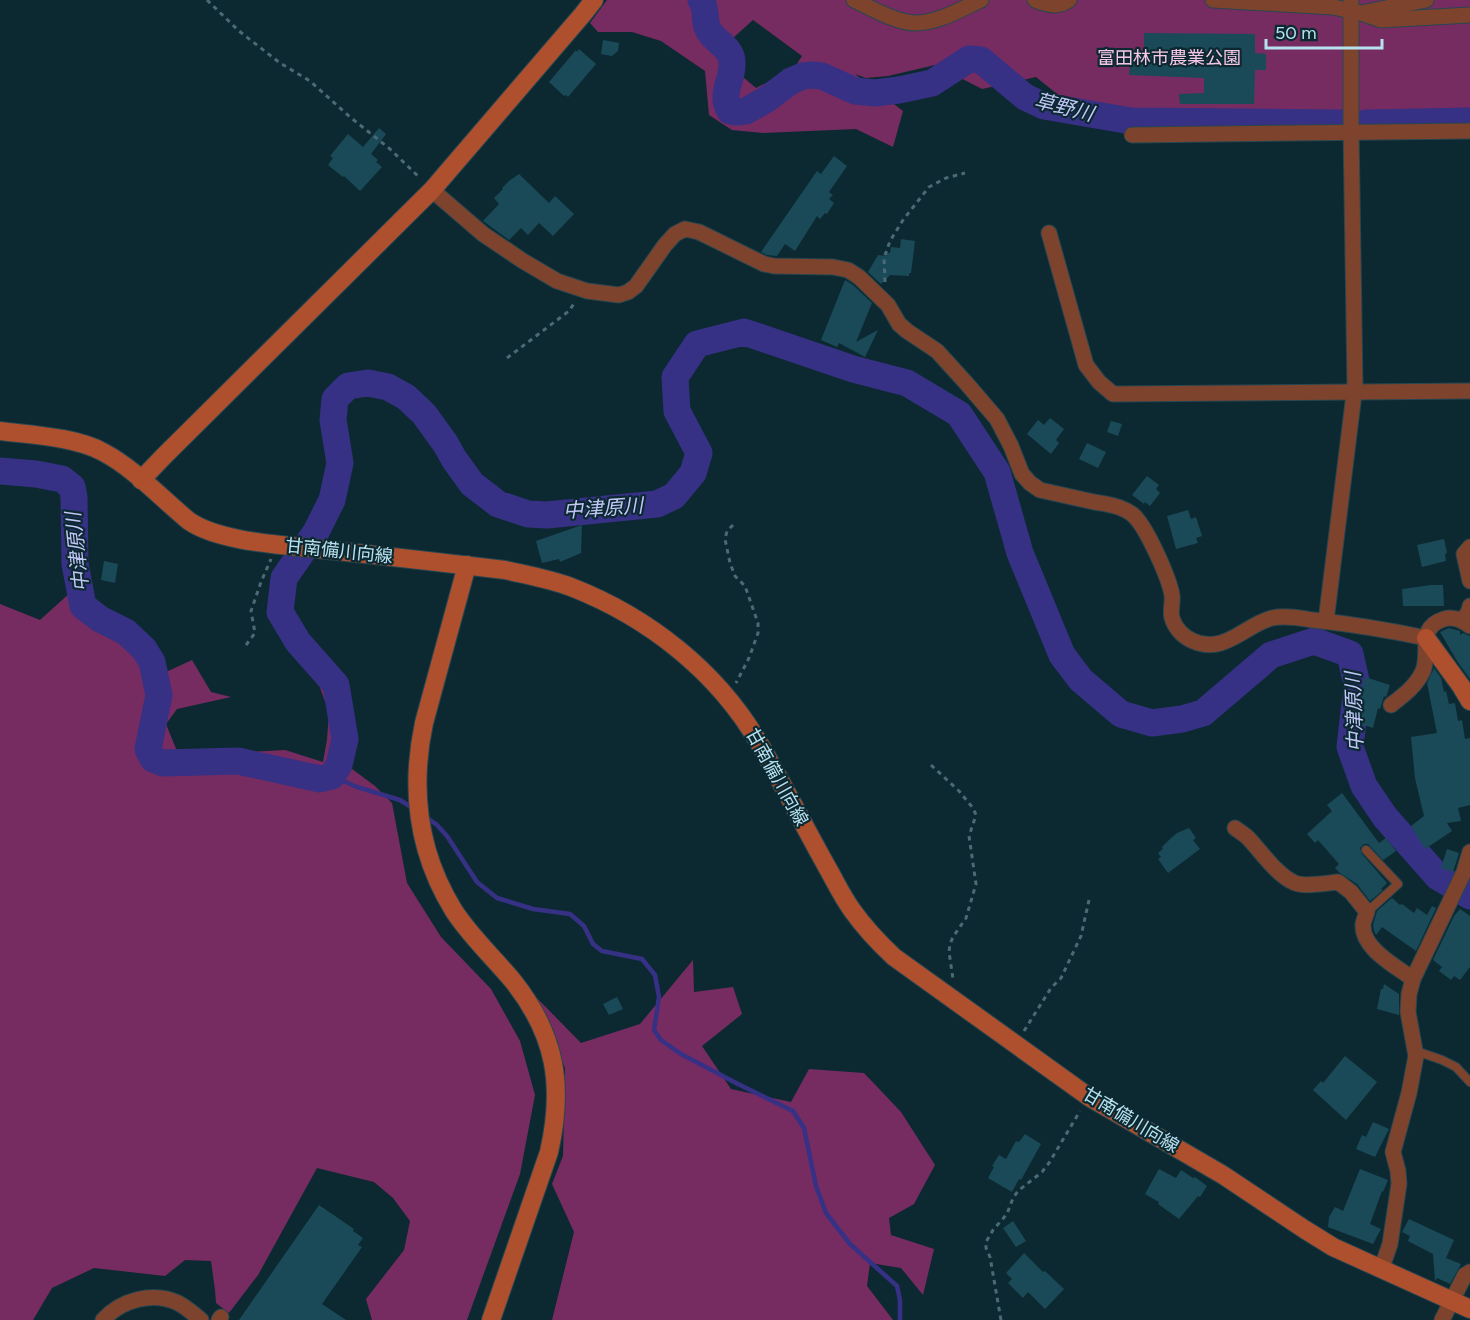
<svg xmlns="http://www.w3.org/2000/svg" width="1470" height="1320" font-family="Figtree,'Noto Sans JP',sans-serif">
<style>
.green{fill:#762c61;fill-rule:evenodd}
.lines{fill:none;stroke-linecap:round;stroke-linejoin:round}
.stream{stroke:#363184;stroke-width:4.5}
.river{stroke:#363184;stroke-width:27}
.building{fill:#1a4a58}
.lane-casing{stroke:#284650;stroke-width:10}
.street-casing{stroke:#284650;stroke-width:17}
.secondary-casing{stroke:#284650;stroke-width:20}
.path{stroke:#4a6b76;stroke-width:3;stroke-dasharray:4.5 4.5;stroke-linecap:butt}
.lane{stroke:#7e432d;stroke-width:8}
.street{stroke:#7e432d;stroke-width:15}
.secondary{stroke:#ae502d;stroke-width:18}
.labels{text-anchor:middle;stroke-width:4.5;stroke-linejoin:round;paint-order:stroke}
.park-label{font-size:18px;fill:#f6c7e5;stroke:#0c2932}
.street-label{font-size:18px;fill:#b8e1ef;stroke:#0c2932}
.water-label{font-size:20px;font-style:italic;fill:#c2c7f6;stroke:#0c2932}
</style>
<rect width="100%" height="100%" fill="#0c2932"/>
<g class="green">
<path d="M607 0H1470V116L1406 118 1242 116 1132 118 1072 106 1036 77 982 89 935 65 888 76 866 78 855 74 903 111 893 147 856 129 763 133 732 130 709 115 705 71 661 41 632 32H598L590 23ZM753 20 802 56 793 70 756 88 737 72 733 38Z"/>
<path d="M71 592 129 637 151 679 192 660 211 692 231 697 177 709 166 724 179 756 285 750 323 762 327 740 329 712 319 685 328 688 337 721 340 760 375 786 392 803 407 883 441 937 491 989 520 1041 535 1095 520 1174 467 1320H372L366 1299 404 1250 410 1221 393 1198 374 1182 317 1168 258 1275 229 1313 216 1303 215 1290 211 1261 185 1260 165 1276 94 1268 52 1288 33 1320H0V604L40 620Z"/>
<path d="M693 960 694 992 733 987 742 1014 702 1046 731 1089 791 1102 809 1069 864 1073 901 1112 935 1165 914 1204 889 1218 891 1235 934 1249 923 1295 901 1268 870 1263 867 1286 893 1320H552L574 1232 552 1184 563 1156 565 1068 534 995 581 1043 640 1024Z"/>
</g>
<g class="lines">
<g class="stream">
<path d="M332 776 357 787 400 800 414 809"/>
<path d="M426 817 437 825 447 836 477 882 497 898 533 909 570 914 584 926 593 944 602 951 642 959 655 975 659 997 654 1030 661 1040 681 1054 738 1084 793 1111 804 1128 816 1186 826 1213 850 1244 897 1286 900 1300V1320"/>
</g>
<g class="river">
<path d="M701 0C707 9 704 18 707 27 712 41 731 46 732 61 734 79 719 94 730 111L736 112 746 111 767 99 791 81 803 76 812 75 822 76 855 91 875 93 899 90 932 83 969 59 981 60 1025 97 1044 106 1131 121 1339 123"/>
<path d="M1366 123 1470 121"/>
<path d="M0 471 36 474 62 479 72 487 74 497 75 564 83 606 100 619 126 632 144 649 152 662 159 695 148 749 153 759 163 763 238 761 320 779 332 776 339 765 345 739 336 685 298 642 280 612 284 578 316 532 332 500 340 463 333 420 335 399 348 386 368 383 388 387 406 397 424 414 445 443 454 459 472 484 498 504 528 514 547 515 657 504 674 496 693 473 699 453 677 411 675 377 697 344 744 332 853 369 907 383 959 414 997 472 1020 553 1062 655 1081 680 1121 714 1152 723 1182 719 1203 713 1271 655 1314 641 1350 654 1357 685 1350 747 1364 786 1385 817 1438 877 1470 896"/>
</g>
</g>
<g class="building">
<path d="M1144 33 1255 34V53L1266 54V70H1255L1254 104H1180L1179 94 1204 93V78L1129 75 1131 55 1144 57Z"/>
<path d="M603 40 619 43 618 51 612 56 601 54Z"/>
<path d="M579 49 596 64 568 97 566 95 564 96 549 82 576 50 577 52Z"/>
<path d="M379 128 386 134 371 154 378 160 376 162 382 167 360 191 344 176 343 177 328 165 333 158 330 156 348 134 363 147Z"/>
<path d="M834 156 847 166 829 192 833 195 829 199 834 203 827 214 825 213 820 219 817 216 795 251 785 244 777 256 767 255 761 252 817 171 821 174Z"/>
<path d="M519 174 549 203 555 196 574 214 553 236 539 223 528 235 521 228 509 240 483 221 499 204 494 198 503 189 502 188 509 181Z"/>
<path d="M901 239 915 241 911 273H909V276L890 275 881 284 868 272 878 255 887 256V253H890L891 247 900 248Z"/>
<path d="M845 280 853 285 872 303 856 342 878 330 865 357 839 343 837 347 821 340Z"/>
<path d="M1050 418 1064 429 1056 440 1059 443 1051 454 1027 434 1038 420 1044 425Z"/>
<path d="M1111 421 1122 424 1118 436 1107 432Z"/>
<path d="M1087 443 1106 452 1098 468 1079 459Z"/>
<path d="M1147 476 1159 485 1156 489 1160 493 1150 506 1145 502 1144 504 1132 495Z"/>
<path d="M1188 510 1191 519 1196 517 1202 536 1196 538 1198 543 1176 549 1167 516Z"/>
<path d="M582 525 581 553 560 562 559 559 542 563 536 541Z"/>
<path d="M1444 539 1447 553 1445 554 1446 561 1422 567 1417 545Z"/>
<path d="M104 561 118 564 115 583 101 580Z"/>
<path d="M1431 585H1443L1444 606H1403L1402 589Z"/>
<path d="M1449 628 1460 631V635L1463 633 1470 636V679L1457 661 1440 632Z"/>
<path d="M1434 668 1441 678 1444 692 1446 691 1449 704 1455 703 1458 721 1462 720 1465 739 1470 738V805L1458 808 1461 821 1447 823 1452 831 1425 849 1411 826 1424 816 1415 778 1411 737 1437 733 1427 683Z"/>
<path d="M1365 677 1390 685 1386 697 1384 696 1380 709 1378 708 1373 728 1353 722 1360 702H1357Z"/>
<path d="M1342 793 1379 843 1386 838 1396 851 1383 860 1368 844H1364L1360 848 1362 854 1387 883 1381 889 1383 890 1370 901 1357 884 1340 873 1335 868 1339 864 1318 840 1315 843 1307 834 1332 811 1327 805Z"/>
<path d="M1189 828 1196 838 1193 840 1200 849 1168 873 1158 859 1161 857 1158 853 1163 849 1162 847 1170 839 1177 833Z"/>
<path d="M1447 849 1459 853 1453 872 1441 868Z"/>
<path d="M1392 898 1400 905 1402 904 1414 913 1417 908 1427 915 1432 906 1436 908 1416 951 1382 927 1376 935 1374 931 1373 925 1377 911Z"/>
<path d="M1460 909 1470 916V967L1460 980 1454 976 1451 980 1439 971 1442 967 1433 960 1454 916Z"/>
<path d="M1384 984 1399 994V1015L1377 1009 1381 989H1383Z"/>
<path d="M617 997 623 1009 609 1015 603 1004Z"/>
<path d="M1345 1056 1377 1082 1346 1120 1313 1090 1321 1081 1323 1083Z"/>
<path d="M1373 1122 1389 1129 1375 1157 1356 1149 1362 1135 1366 1137Z"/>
<path d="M1025 1134 1041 1144 1021 1180 1019 1179 1012 1192 988 1178 994 1167 992 1166 999 1155 1006 1159 1016 1141 1019 1142Z"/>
<path d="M1159 1169 1176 1178 1181 1170 1193 1178 1195 1177 1207 1186 1200 1197 1198 1196 1179 1219 1158 1204 1159 1202 1145 1194Z"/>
<path d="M1360 1169 1388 1180 1383 1192 1382 1191 1370 1224 1381 1229 1373 1244 1328 1227 1329 1217 1335 1207 1343 1211Z"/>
<path d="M319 1205 354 1229 353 1231 363 1238 358 1245 362 1247 322 1304 346 1320H239Z"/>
<path d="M1409 1219 1454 1240 1446 1258 1461 1264 1450 1284 1437 1278 1435 1281 1433 1254 1408 1241 1410 1236 1402 1232Z"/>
<path d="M1013 1221 1026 1241 1016 1247 1003 1228Z"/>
<path d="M1024 1253 1043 1272 1045 1271 1064 1289 1045 1309 1028 1292 1023 1298 1008 1283 1012 1279 1006 1273Z"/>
</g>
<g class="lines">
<defs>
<g id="lane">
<path d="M1366 850 1398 884 1367 912"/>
<path d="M1416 1051 1442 1060 1456 1067 1470 1082"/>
</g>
<g id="street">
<path d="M854 0C871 8 897 23 915 23 938 23 961 9 981 0"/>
<path d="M1035 0C1048 5 1057 8 1069 0"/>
<path d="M1213 0 1333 7 1361 13 1381 20 1470 15"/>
<path d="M1361 13 1426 0"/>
<path d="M1132 135 1470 131"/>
<path d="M432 190 483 234 523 261 557 281 587 291 619 295 628 292 636 286 665 245 675 234 685 229 699 232 764 264 774 266 833 267 848 270 859 277 888 305 899 324 907 331 937 351 967 384 997 419 1011 446 1022 474 1030 483 1040 490C1058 494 1076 498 1094 502 1107 504 1121 506 1132 514 1146 525 1169 578 1172 595 1173 603 1170 611 1172 618 1175 628 1183 637 1193 641 1224 655 1245 625 1272 618 1285 615 1300 618 1313 620 1351 624 1388 630 1426 638"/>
<path d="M1049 233 1086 365 1099 382 1113 394 1470 391"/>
<path d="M1470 547 1464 554 1470 581"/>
<path d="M1326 621 1355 386 1351 128V0"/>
<path d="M1462 621 1469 611 1470 606"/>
<path d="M1391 705C1404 695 1416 686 1423 671 1431 651 1416 628 1444 619 1454 616 1462 620 1470 626"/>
<path d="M1235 828C1240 832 1246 835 1250 840 1262 853 1278 876 1295 883 1305 887 1327 883 1338 882L1351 892 1367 912C1366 916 1363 921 1363 925 1362 949 1397 967 1413 979"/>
<path d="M1381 1270 1390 1244 1399 1184 1398 1171 1393 1152 1409 1093 1416 1056 1408 1012 1409 994 1413 979 1464 872 1470 852"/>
<path d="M103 1320C121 1300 153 1291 178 1303 186 1307 194 1314 201 1320"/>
<path d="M219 1320 221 1317"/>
<path d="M1442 1320 1465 1275 1470 1272"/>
</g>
<g id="secondary">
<path d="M0 431C31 435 76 437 103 452 135 469 161 498 189 521 221 543 288 545 327 550 386 556 446 563 505 570 527 575 550 579 571 587 648 617 717 671 759 743 783 784 804 826 827 867 835 881 842 896 852 910 864 927 879 943 894 957L1089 1097 1223 1175 1304 1229 1333 1247 1470 1309"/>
<path d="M141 480 164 456 432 190 583 14 594 0"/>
<path d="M467 565 424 723C410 789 418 853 454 911 471 937 494 958 513 981 556 1035 564 1086 549 1152L491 1320"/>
<path d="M1426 638 1461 686 1470 701"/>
</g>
</defs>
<use href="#lane" class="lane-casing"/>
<use href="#street" class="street-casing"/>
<use href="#secondary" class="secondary-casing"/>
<g class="path">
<path d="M207 0 239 31 280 63 310 81 350 117 390 149 420 178"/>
<path d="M885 282 884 258 890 241 903 220 929 187 946 178 965 173"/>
<path d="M507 358 569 311 575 302"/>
<path d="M733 525 727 531 725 539 730 563 735 576 745 586 758 623V633L749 658 736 683"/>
<path d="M246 645 255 633 251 611 261 582 271 559"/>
<path d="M931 765 959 791 973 808 976 815 969 836 976 884 966 918 953 937 950 944 949 952 953 979"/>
<path d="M1024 1031 1051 988 1061 978 1081 936 1089 900"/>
<path d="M1001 1320 990 1257 986 1248V1242L993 1230 1007 1214 1013 1198 1018 1191 1042 1172 1049 1163 1080 1111"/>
</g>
<use href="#lane" class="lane"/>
<use href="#street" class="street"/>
<use href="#secondary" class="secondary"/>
</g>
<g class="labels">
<g class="park-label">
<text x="1169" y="64">富田林市農業公園</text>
</g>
<g class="street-label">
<text transform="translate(339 551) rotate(6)" y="6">甘南備川向線</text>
<text transform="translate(777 777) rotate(61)" y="6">甘南備川向線</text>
<text transform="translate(1131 1120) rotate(31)" y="6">甘南備川向線</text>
</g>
<g class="water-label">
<text transform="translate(1064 107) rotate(14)" y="7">草野川</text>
<text transform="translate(603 508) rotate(-4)" y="7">中津原川</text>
<text transform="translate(77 552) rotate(-96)" y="7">中津原川</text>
<text transform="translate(1354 712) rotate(-92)" y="7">中津原川</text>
</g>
</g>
<path d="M1266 39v9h116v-9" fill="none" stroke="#b8e1ef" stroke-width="3"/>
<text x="1275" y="39" font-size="18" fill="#b8e1ef" stroke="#0c2932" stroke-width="4.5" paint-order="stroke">50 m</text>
</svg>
